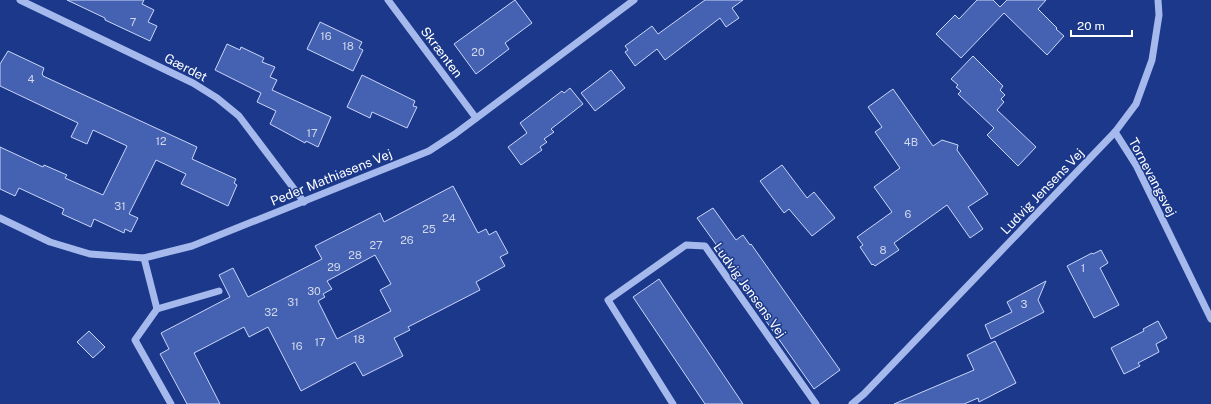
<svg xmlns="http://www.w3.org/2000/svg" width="1211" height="404" font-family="'Public Sans',sans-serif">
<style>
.building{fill:#4461b2;stroke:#cad7f9;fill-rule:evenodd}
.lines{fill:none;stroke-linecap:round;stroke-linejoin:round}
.minor{stroke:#a5b9ed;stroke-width:7}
.labels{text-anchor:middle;stroke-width:3;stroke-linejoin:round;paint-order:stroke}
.number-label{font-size:11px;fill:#d0d8ec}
.street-label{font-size:13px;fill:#fff;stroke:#1b388a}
</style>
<rect width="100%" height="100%" fill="#1b388a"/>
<g class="building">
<path d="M67 0H144L142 4 154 10 148 22 157 26 150 41 105 20V18Z"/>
<path d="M515 0 532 23 505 43 509 49 476 74 454 44Z"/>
<path d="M705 0H743L732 8 739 18 726 27 720 18 665 60 657 49 635 66 625 52 628 50 625 46 652 26 658 34Z"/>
<path d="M977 0H993L1000 7 1007 0H1046L1038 9 1057 28 1056 29 1064 36 1047 55 1004 13 961 58 936 34 955 15 959 19Z"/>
<path d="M320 22 362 42 359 48 363 50 353 71 307 49Z"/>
<path d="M227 44 240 50 241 47 264 58 262 62 275 67 270 77 277 80 272 90 331 117 318 147 306 141 305 143 270 124 276 111 257 102 261 93 215 70Z"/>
<path d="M8 51 44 68 42 74 43 75V76L197 147 192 159 236 179 234 183 237 185 228 206 181 184 186 174 156 160 129 214 138 218 131 232 125 229 124 233 94 219 91 227 62 214 64 209 19 188 15 196 0 189V147L43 167 44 165 67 175 65 178 103 195 127 146 93 130 87 144 71 137 78 123 0 86V64Z"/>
<path d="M973 56 1003 86 1000 90 1005 95 1001 99 1004 102 997 110 1036 147 1018 166 987 135 994 128 958 94 961 91 956 87 958 85 951 79Z"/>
<path d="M611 70 625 88 595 111 581 93Z"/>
<path d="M362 75 415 101 413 106 417 107 407 128 372 112 370 118 347 107Z"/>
<path d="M570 88 583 104 551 129 554 132 544 139 547 142 540 147 542 150 521 165 508 147 527 133 520 123 562 91 564 93Z"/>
<path d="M893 89 933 146 942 140 958 145 957 150 988 194 968 207 983 229 970 238 947 205 894 243 899 250 875 266 873 264 872 265 860 247 863 245 857 237 892 212 874 187 900 168 875 132 882 127 868 107Z"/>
<path d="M782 165 807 198 814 192 835 218 812 236 789 209 784 213 760 181Z"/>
<path d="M453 186 478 233 486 229 489 235 496 231 508 253 500 257 505 266 476 282 480 290 408 327 410 330 394 338 403 356 363 376 355 362 301 391 268 327 249 337 244 327 194 353 220 404H187L160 354 169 349 161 333 230 297 219 275 233 268 248 297 322 259 315 246 380 213 384 222ZM375 255 391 284 380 290 391 311 337 339 318 301 325 297 323 294 332 289 327 281Z"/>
<path d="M713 208 736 240 743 235 750 245 751 244 840 370 814 389 725 263 728 261 697 218Z"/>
<path d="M1101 250 1108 263 1100 268 1119 305 1094 318 1067 266 1092 253 1093 254Z"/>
<path d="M659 279 743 404H705L633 297Z"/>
<path d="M1046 281 1038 300 1044 312 991 339 985 325 1012 312 1007 302Z"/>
<path d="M1158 321 1167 338 1156 344 1159 352 1138 363 1140 366 1124 374 1111 348 1144 331 1143 329Z"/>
<path d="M89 331 105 347 93 358 77 342Z"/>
<path d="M995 341 1016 383 979 402 978 398 964 404H894L974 370 967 355Z"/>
</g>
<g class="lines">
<g class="minor">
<path d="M20 0 193 83 217 98 239 116 304 202"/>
<path d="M388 0 476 118"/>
<path d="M1115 132 1136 165 1211 319"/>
<path d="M0 218 50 242 90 254 144 258 192 246 429 151 455 134 634 0"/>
<path d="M144 258 157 309 135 340 171 404"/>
<path d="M157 309 219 291"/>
<path d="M673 404 608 300 686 245 705 246 816 404"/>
<path d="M852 404 864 394 1115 132 1136 104 1152 60 1159 15 1158 0"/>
</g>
</g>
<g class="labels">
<g class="number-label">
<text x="133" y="26">7</text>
<text x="326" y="40">16</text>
<text x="348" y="50">18</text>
<text x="478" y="56">20</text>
<text x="31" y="83">4</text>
<text x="312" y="137">17</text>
<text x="161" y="145">12</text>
<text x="911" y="146">4B</text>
<text x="120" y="210">31</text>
<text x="908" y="218">6</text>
<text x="449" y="222">24</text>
<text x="429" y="233">25</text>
<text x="407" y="244">26</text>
<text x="376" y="249">27</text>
<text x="883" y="254">8</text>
<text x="355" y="259">28</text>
<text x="334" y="271">29</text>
<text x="1083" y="272">1</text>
<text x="314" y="295">30</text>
<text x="293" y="306">31</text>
<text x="1024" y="308">3</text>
<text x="271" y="316">32</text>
<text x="359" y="343">18</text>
<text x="320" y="346">17</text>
<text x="297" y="350">16</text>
</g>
<g class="street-label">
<text transform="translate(442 52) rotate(53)" y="5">Skrænten</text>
<text transform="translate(186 67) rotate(27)" y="5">Gærdet</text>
<text transform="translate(331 177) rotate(-22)" y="5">Peder Mathiasens Vej</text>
<text transform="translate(1153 177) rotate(62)" y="5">Tornevangsvej</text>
<text transform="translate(1042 191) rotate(-46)" y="5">Ludvig Jensens Vej</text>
<text transform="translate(750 290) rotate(54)" y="5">Ludvig Jensens Vej</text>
</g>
</g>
<path d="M1071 30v6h61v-6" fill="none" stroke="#ffffff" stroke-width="2"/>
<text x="1077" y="30" font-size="12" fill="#ffffff" stroke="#1b388a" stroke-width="3" paint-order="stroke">20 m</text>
</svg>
